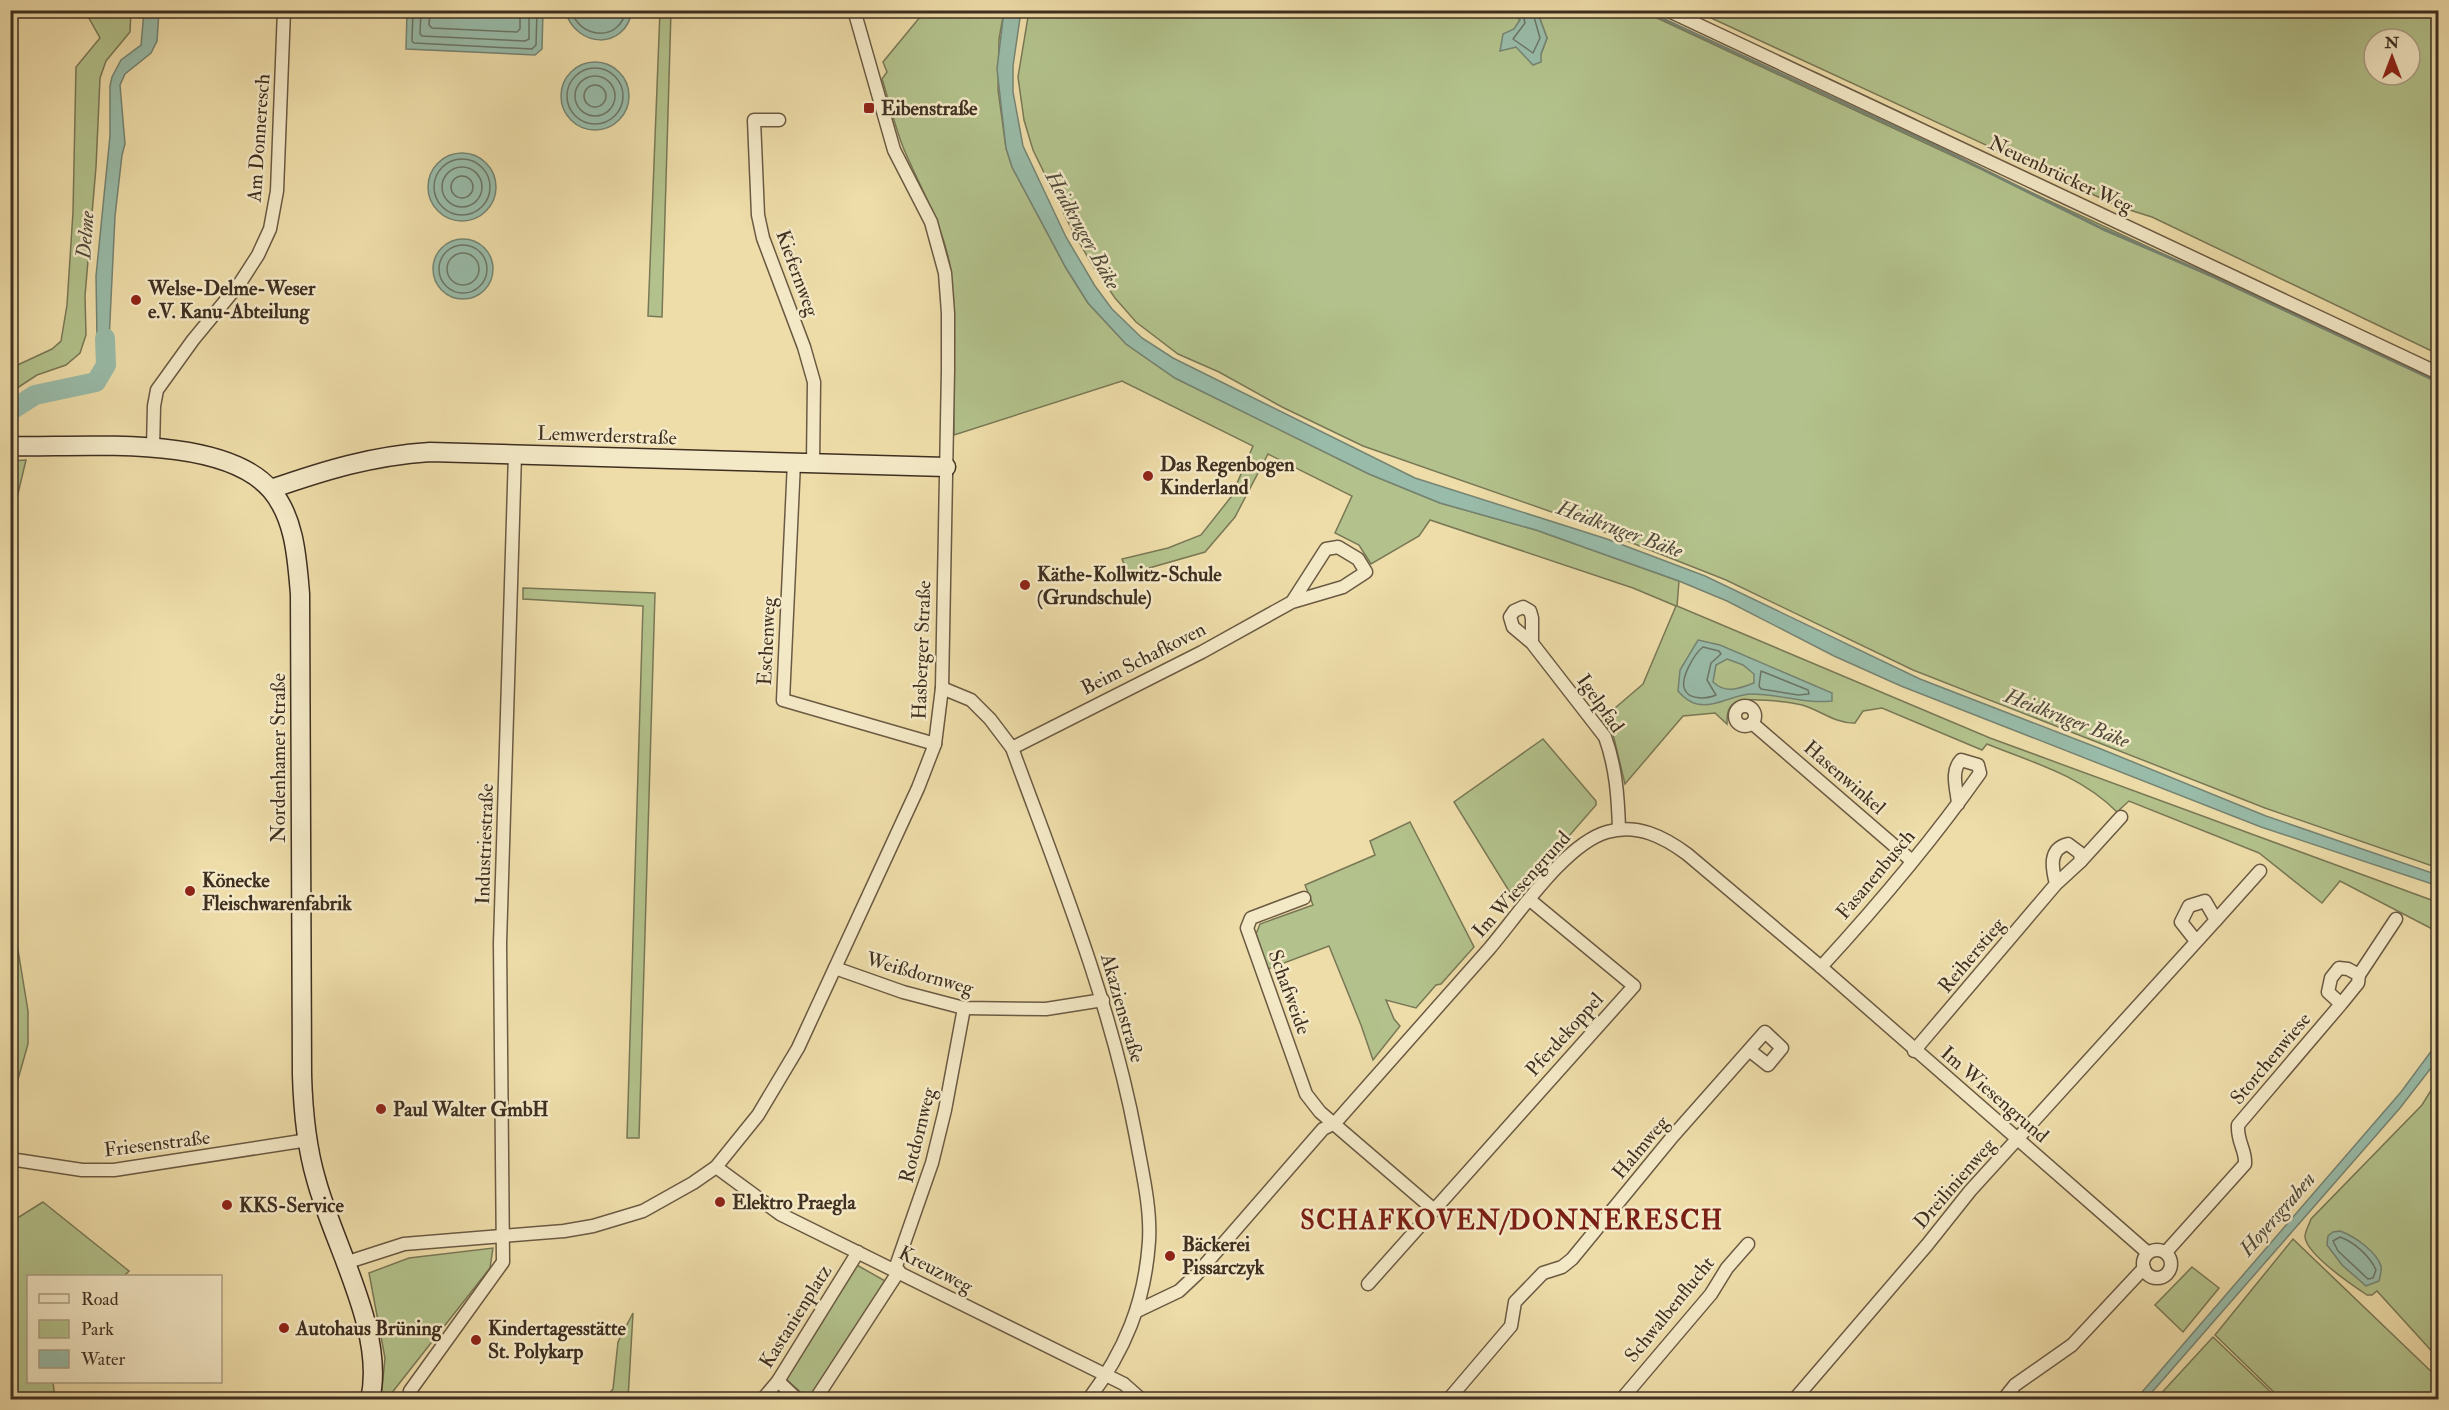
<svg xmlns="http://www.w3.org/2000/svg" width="2449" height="1410" font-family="'IM FELL Double Pica',serif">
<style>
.green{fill:#b3c28c;stroke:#797856;stroke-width:1.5;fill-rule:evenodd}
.water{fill:#99bcaa;stroke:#758473;stroke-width:1.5;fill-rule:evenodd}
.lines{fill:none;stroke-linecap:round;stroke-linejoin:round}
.shore{stroke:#6c7666;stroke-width:1.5}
.stream{stroke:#758473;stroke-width:3}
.river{stroke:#99bcaa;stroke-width:20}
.street-casing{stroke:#6b5a43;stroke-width:15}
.secondary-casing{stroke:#3f2f21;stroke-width:21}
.street{stroke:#f4e9c7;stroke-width:12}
.secondary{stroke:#f4e9c7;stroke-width:18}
.poi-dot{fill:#8f2418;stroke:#f4e9c7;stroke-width:2}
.labels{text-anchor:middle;stroke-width:5;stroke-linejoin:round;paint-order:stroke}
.poi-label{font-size:20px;font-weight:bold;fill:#3f2f21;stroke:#f4e9c7;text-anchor:start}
.street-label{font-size:20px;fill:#3f2f21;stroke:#f4e9c7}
.water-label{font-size:21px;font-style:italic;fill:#514b3c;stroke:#f4e9c7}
.district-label{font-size:26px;font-weight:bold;letter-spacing:1.5px;fill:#7a1f14;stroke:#f4e9c7}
</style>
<rect width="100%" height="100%" fill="#eedda9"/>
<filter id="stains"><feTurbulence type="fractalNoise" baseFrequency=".00333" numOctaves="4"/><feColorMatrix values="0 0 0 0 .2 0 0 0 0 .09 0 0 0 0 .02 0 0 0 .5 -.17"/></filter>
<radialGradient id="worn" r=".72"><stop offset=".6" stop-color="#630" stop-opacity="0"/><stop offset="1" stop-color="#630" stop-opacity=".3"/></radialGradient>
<g class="green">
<path d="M85 11H131L130 32 106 61 100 78 96 167 85 296 86 335 80 353 66 365 37 375 11 392V368L52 349 61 341 67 305 73 212 76 67 100 38Z"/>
<path d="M660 11H671L662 317 648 316Z"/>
<path d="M925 11H1004L999 39 998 90 1006 148 1012 167 1066 268 1088 303 1126 344 1175 378 1369 474 1440 503 1536 530 1679 581 1677 606 1990 738 2434 901 2438 904V932L2340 881 2322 903 2259 853 2129 801 2117 812C2080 775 2034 763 1987 744L1982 750 1882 708 1863 711 1855 723C1836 724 1820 710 1802 705 1791 702 1741 696 1734 703 1727 708 1727 717 1727 724L1715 713 1683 716 1625 784 1613 734 1601 720 1643 684 1676 606 1633 588 1430 520 1419 536 1371 564 1359 545 1335 533 1352 496 1268 454 1235 517 1205 552 1128 574 1122 559 1168 548 1201 535 1231 497 1253 446 1122 381 954 435 951 271C944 228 923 193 906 154 895 130 890 103 882 79L887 72 883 62Z"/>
<path d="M1029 11H1518L1515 15 1520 20 1501 50 1516 47 1522 51 1541 54 1547 38 1537 11H1642L2438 382V868L2265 808 1913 670 1726 580 1569 518 1363 446 1282 407 1219 372 1178 354 1136 322 1115 298 1091 263 1069 224 1033 150 1024 120 1018 77Z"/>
<path d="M1696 11H2438V354L2152 217 2120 207ZM2374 39H2410V75H2374Z"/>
<path d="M26 460 11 523V461Z"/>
<path d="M523 588 655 593 639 1138H627L643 606 523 599Z"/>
<path d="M1543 739 1596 801V805L1514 899 1454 802Z"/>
<path d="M1410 822 1474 947 1441 984 1436 985 1416 1008 1386 1000 1394 1019 1400 1026 1373 1060 1361 1025 1329 946 1268 969 1256 934 1260 924 1313 905 1305 885 1375 855 1370 841Z"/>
<path d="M10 901 28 1011V1044L11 1104Z"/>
<path d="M2438 1079V1358L2377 1291 2372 1295H2367C2352 1285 2307 1255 2305 1237 2305 1231 2309 1225 2311 1219L2422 1105Z"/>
<path d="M43 1202 129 1271 124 1276H28V1382H53L55 1399H11V1222Z"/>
<path d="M2293 1239 2438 1378V1399H2281L2215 1335Z"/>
<path d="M493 1248 490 1268 387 1399H381L385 1358 369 1273 409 1258Z"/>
<path d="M855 1264 887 1282 836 1361 808 1399 786 1379 821 1324Z"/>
<path d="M2192 1267 2219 1288 2183 1332 2155 1305Z"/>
<path d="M633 1313 628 1399H604L613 1389 618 1342Z"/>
<path d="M2213 1337 2278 1399H2156Z"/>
</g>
<g class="water">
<path d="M1518 10 1537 11 1547 38 1541 54V62L1533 65 1516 47 1500 51 1503 34 1514 29 1520 20 1514 15Z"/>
<path d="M144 11H159L157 41 151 53 125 74 120 85 125 144 122 155 115 216 109 341 106 365 97 338 96 276 110 136V86L112 77 121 60 141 45Z"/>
<path d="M407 11H543L542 49 535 55 406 49Z"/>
<path d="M565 11V10L632 11C625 50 577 49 565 11Z"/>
<path d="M1004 11H1021L1013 66V92L1023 146 1066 237 1095 286 1112 309 1142 338 1173 358 1415 478 1607 539 1705 576 1920 679 2101 749 2266 816 2438 875V886L2261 827 1901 686 1834 656 1727 601 1679 581 1536 530 1440 503 1369 474 1175 378 1126 344 1088 303 1066 268 1012 167 1006 148 997 69Z"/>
<circle cx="595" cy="96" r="34"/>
<circle cx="462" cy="187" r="34"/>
<circle cx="463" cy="269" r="30"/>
<path d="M1698 640 1720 645 1832 693V701C1804 704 1779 694 1752 694 1734 694 1716 708 1697 704 1689 702 1683 697 1678 691L1680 670ZM1727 659 1743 665 1754 674V683C1738 689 1726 694 1713 682L1716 665Z"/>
<path d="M2438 1042V1059L2400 1108 2146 1399H2136L2401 1092Z"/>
<path d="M2340 1231C2354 1236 2376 1251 2381 1266 2382 1271 2380 1276 2379 1281L2366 1286 2342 1265 2327 1245 2328 1236 2333 1232Z"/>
</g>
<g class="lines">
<g class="shore">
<path d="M413 10 412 41 414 43 532 49 536 45 537 10"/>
<path d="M421 10 420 34 422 36 525 41 529 39V10"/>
<path d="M430 10 429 25 432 28 517 32 520 29V10"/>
<path d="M571 10C580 40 620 42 626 10"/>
<path d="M1522 10 1525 23 1513 39 1533 53 1540 38 1532 10"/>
<circle cx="595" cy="96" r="28"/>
<circle cx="595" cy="96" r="20"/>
<circle cx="595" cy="96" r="11"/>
<circle cx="462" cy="187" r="28"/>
<circle cx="462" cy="187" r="20"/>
<circle cx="462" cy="187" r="11"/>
<circle cx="463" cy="269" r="24"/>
<circle cx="463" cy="269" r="16"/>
<path d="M1703 647 1719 651 1721 654 1711 663 1707 680 1716 695C1708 699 1689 700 1685 690 1679 679 1695 653 1703 647Z"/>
<path d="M1761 671 1808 690 1809 694 1798 695 1761 689 1759 686Z"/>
<path d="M2340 1237C2354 1242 2370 1256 2376 1270L2373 1278 2368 1279 2338 1251 2333 1241Z"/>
</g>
<g class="stream">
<path d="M1644 10 1938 147 2103 229 2210 275 2438 382"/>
<path d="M1815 73 1915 120"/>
</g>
<path class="river" d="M10 411 35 395 96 382 106 365 105 338"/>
<defs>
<g id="street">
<path d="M1667 10 2438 373"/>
<path d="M779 120H754L758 215 763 238 804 347 814 382 813 463"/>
<path d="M153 448 154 406 157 390 193 340 240 283 258 255 270 229 277 191 284 10"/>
<path d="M794 462 783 700 935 744"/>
<path d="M1532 643 1513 627 1510 617 1514 611 1523 607 1530 611 1532 618V643L1605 737C1616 767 1618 797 1619 829"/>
<path d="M942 688 971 700 990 719 1012 748C1059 876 1111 1003 1136 1137 1142 1171 1151 1207 1149 1241 1145 1302 1125 1351 1088 1400"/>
<circle cx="1745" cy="716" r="10"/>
<path d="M1752 723 1912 861"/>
<path d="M1012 748 1202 652 1292 602 1326 549 1338 547 1358 559 1366 572 1343 587 1292 602"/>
<path d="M2081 861 2121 817"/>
<path d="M1304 898 1251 918 1247 928 1306 1094 1320 1112 1433 1209"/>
<path d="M2216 920 2260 871"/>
<path d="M1821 967C1877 906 1932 841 1980 773L1978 765 1961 760C1950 772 1957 789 1958 804"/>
<path d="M835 968 903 992 964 1008 1046 1009 1103 1000"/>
<path d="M2359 975 2396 919"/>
<path d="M1914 1051 2056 884 2081 861 2080 853 2068 844C2048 849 2052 868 2056 884"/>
<path d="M10 1159 82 1170H114L308 1140"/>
<path d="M716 1167 780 1214 1124 1384 1142 1400"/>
<circle cx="2157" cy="1264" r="14"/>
<path d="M2166 1252 2245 1164C2246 1149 2237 1143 2238 1125L2341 1004 2328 992 2331 978 2339 968 2348 969 2359 975 2358 983 2341 1004"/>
<path d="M345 1263 404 1244 564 1231 593 1226 643 1211 693 1183 716 1167 758 1115 798 1048 918 788 935 744 942 688 948 370V313L945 273 931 222 894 150 854 10"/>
<path d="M895 1269 932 1163 945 1110 964 1008"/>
<path d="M1368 1284 1634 986 1530 900"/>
<path d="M1137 1311 1179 1291 1196 1275 1323 1129 1335 1123C1386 1065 1438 1007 1489 949 1518 915 1565 844 1607 832 1637 823 1664 837 1687 854L1821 967 2148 1253"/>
<path d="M778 1381 798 1400"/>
<path d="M410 1391 503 1262 500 943 515 454"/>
<path d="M762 1400 778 1381 858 1252"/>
<path d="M815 1400 899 1271"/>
<path d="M1448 1400 1511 1326 1515 1302 1543 1273 1562 1267 1572 1259 1673 1136 1765 1032 1782 1048 1768 1065 1749 1050"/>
<path d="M1621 1400 1711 1294 1727 1268 1748 1244"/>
<path d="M1794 1400 1927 1245 1970 1191 2216 920 2205 901 2189 906 2181 922 2196 941"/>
<path d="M2003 1400 2015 1385 2072 1345 2144 1268"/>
</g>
<g id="secondary">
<path d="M10 446C81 448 222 433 271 490 295 518 297 559 300 594L302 1075C303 1109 306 1145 316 1179 333 1244 386 1332 370 1400"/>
<path d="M271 489C326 470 371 456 430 452L946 467"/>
</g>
</defs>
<use href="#street" class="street-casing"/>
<use href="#secondary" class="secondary-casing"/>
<use href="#street" class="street"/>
<use href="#secondary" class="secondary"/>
</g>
<g class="poi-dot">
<rect x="863" y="102" width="12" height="12" rx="3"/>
<circle cx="136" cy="300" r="6"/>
<circle cx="1148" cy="476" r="6"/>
<circle cx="1025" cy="585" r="6"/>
<circle cx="190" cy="891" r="6"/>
<circle cx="381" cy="1109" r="6"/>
<circle cx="720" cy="1202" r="6"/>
<circle cx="227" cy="1205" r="6"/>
<circle cx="1170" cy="1256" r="6"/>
<circle cx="284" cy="1328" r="6"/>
<circle cx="476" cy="1340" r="6"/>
</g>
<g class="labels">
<g class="poi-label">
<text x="881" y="115">Eibenstraße</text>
<text x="148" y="295">Welse-Delme-Weser<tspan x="148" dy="23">e.V. Kanu-Abteilung</tspan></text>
<text x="1160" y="471">Das Regenbogen<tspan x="1160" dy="23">Kinderland</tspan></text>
<text x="1037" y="581">Käthe-Kollwitz-Schule<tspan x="1037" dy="23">(Grundschule)</tspan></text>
<text x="202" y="887">Könecke<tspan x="202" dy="23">Fleischwarenfabrik</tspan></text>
<text x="393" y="1116">Paul Walter GmbH</text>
<text x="732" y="1209">Elektro Praegla</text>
<text x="239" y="1212">KKS-Service</text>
<text x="1182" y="1251">Bäckerei<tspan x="1182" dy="23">Pissarczyk</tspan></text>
<text x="296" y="1335">Autohaus Brüning</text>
<text x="488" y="1335">Kindertagesstätte<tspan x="488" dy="23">St. Polykarp</tspan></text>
</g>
<g class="street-label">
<text transform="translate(258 138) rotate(-86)" y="7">Am Donneresch</text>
<text transform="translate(2061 174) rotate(25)" y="7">Neuenbrücker Weg</text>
<text transform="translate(798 273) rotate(70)" y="7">Kiefernweg</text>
<text transform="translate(607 435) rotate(2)" y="7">Lemwerderstraße</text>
<text transform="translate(766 641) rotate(-87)" y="7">Eschenweg</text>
<text transform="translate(921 650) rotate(-88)" y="7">Hasberger Straße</text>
<text transform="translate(1143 658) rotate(-27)" y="7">Beim Schafkoven</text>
<text transform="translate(1601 703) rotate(55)" y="7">Igelpfad</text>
<text transform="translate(278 758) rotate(-90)" y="7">Nordenhamer Straße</text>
<text transform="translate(1845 777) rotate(41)" y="7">Hasenwinkel</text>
<text transform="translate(484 844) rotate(-88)" y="7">Industriestraße</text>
<text transform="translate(1875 874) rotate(-50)" y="7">Fasanenbusch</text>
<text transform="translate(1521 884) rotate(-48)" y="7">Im Wiesengrund</text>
<text transform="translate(1971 955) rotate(-50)" y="7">Reiherstieg</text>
<text transform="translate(920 973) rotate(16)" y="7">Weißdornweg</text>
<text transform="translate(1290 992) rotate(70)" y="7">Schafweide</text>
<text transform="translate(1123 1008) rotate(74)" y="7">Akazienstraße</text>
<text transform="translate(1564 1034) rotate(-48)" y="7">Pferdekoppel</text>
<text transform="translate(2270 1058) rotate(-50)" y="7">Storchenwiese</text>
<text transform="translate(1995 1094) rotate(41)" y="7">Im Wiesengrund</text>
<text transform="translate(917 1135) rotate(-76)" y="7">Rotdornweg</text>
<text transform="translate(157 1143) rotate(-7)" y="7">Friesenstraße</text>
<text transform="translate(1640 1147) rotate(-50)" y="7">Halmweg</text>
<text transform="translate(1954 1183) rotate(-49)" y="7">Dreilinienweg</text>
<text transform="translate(936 1269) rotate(27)" y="7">Kreuzweg</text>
<text transform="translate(1669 1309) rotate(-51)" y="7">Schwalbenflucht</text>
<text transform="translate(795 1316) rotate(-58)" y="7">Kastanienplatz</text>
</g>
<g class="water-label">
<text transform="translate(1083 230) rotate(61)" y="7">Heidkruger Bäke</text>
<text transform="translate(85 235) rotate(-86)" y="7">Delme</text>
<text transform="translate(1620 529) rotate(20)" y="7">Heidkruger Bäke</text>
<text transform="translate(2067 718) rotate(21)" y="7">Heidkruger Bäke</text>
<text transform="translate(2277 1214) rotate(-49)" y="7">Hoyersgraben</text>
</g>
<g class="district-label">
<text x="1512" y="1229">SCHAFKOVEN/DONNERESCH</text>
</g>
</g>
<rect width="2449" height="1410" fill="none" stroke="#eedda9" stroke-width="36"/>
<rect x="12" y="12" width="2425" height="1386" fill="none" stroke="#3f2f21" stroke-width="3"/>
<rect x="18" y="18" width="2413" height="1374" fill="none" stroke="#3f2f21" stroke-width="1.5"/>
<rect x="27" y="1275" width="195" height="108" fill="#f4e9c7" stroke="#ac9f85" stroke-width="1.5"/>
<rect x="39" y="1294" width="30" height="9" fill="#f4e9c7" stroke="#ac9f85" stroke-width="1.5"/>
<text x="81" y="1305" font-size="18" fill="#3f2f21">Road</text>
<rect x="39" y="1320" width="30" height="18" fill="#b3c28c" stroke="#ac9f85" stroke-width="1.5"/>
<text x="81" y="1335" font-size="18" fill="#3f2f21">Park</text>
<rect x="39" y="1350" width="30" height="18" fill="#99bcaa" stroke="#ac9f85" stroke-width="1.5"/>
<text x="81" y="1365" font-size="18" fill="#3f2f21">Water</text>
<g transform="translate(2392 57)"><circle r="28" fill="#f4e9c7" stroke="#ac9f85" stroke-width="1.5"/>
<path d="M0-4.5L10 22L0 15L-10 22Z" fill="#8f2418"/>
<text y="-9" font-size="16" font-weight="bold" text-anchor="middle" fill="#3f2f21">N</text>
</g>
<rect width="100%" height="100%" filter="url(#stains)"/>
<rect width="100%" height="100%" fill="url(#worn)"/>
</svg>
